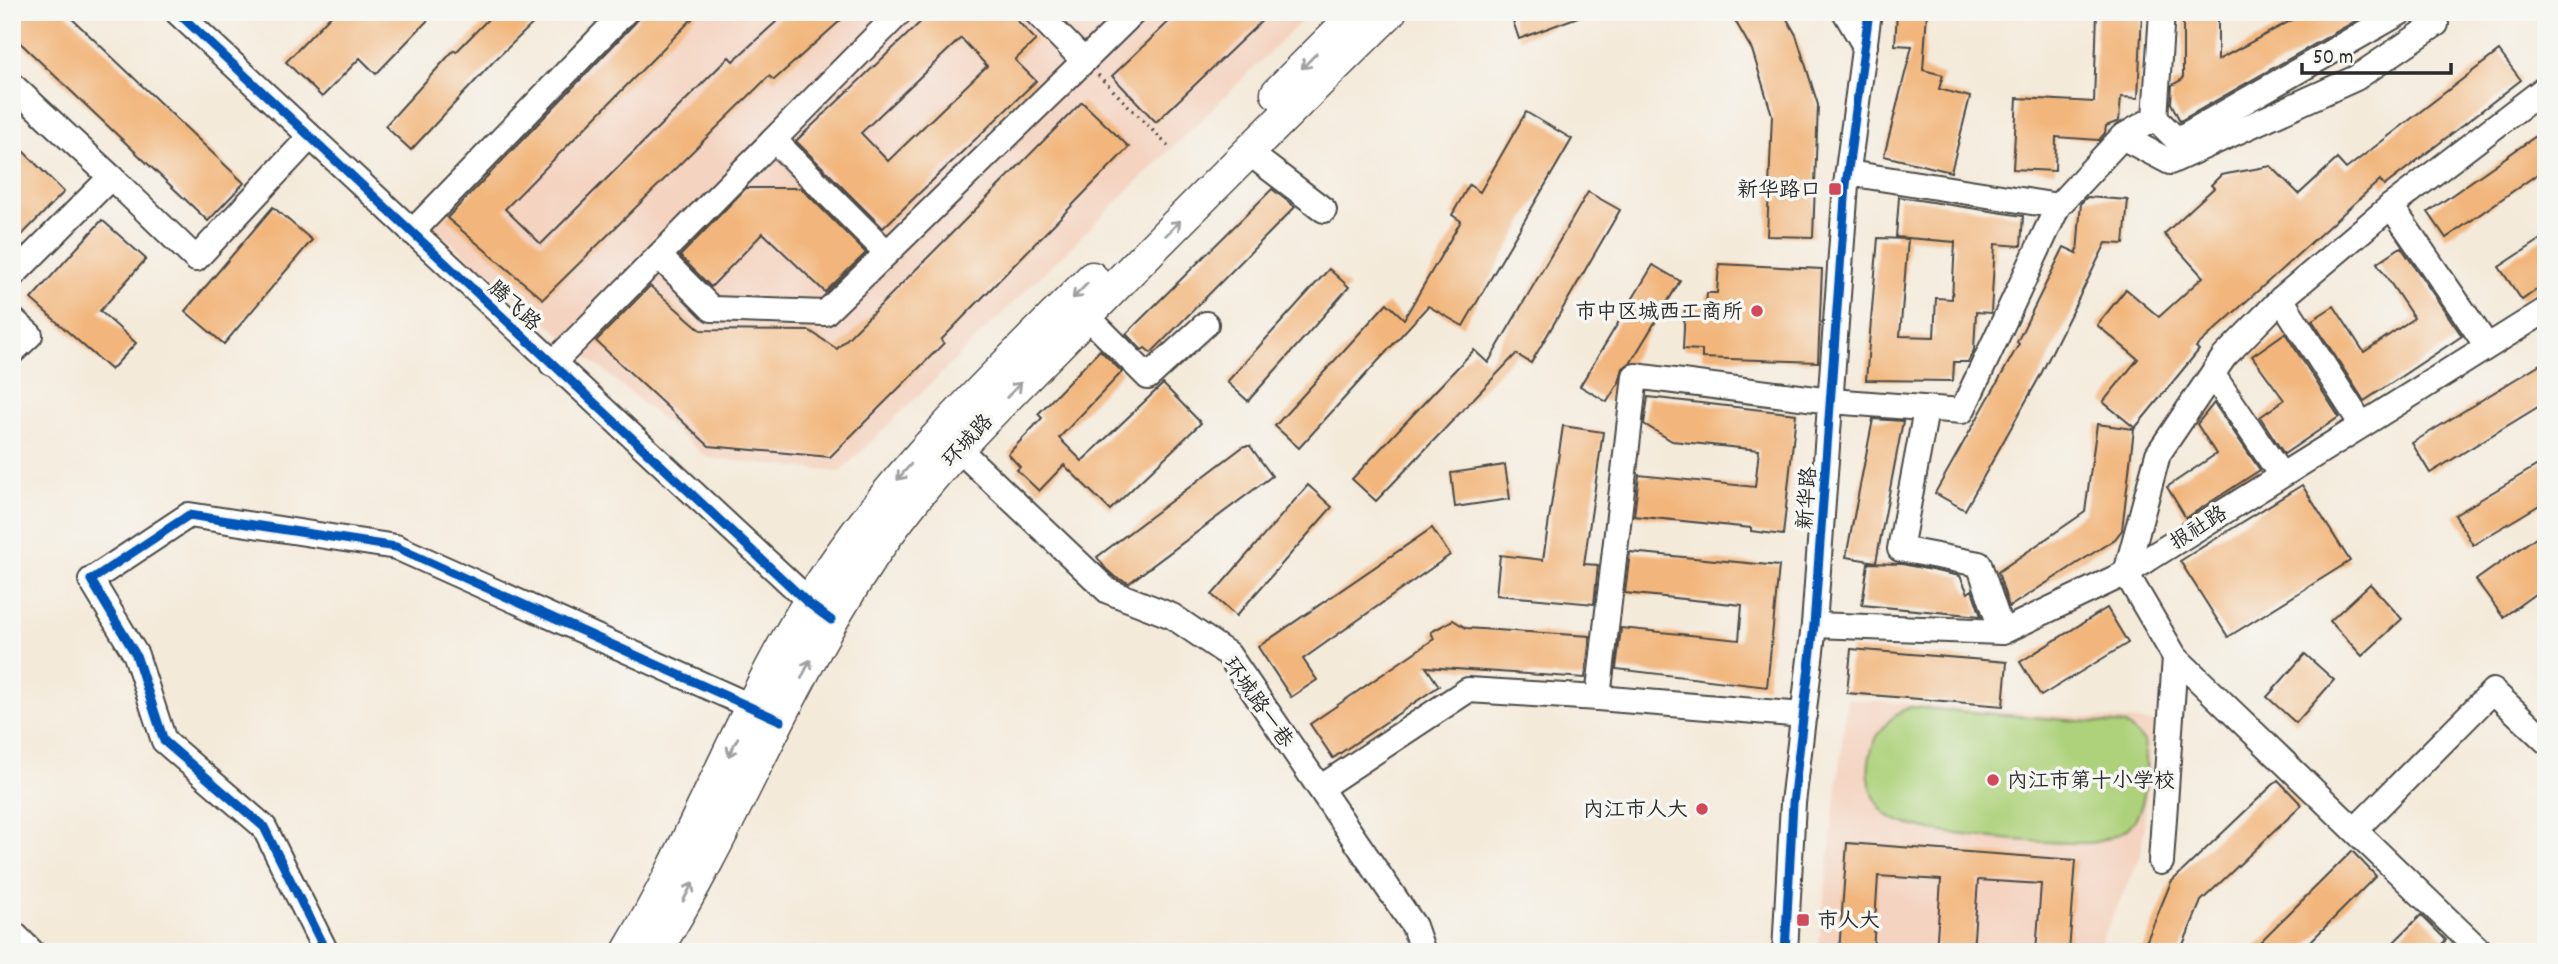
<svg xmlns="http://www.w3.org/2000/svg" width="2558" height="964" font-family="Dekko,'LXGW WenKai TC',sans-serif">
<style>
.built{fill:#f4d3c0}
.green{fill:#aed27b;stroke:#6c7e53;stroke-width:2}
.building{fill:#f2b67c;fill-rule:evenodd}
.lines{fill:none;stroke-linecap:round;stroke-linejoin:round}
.minor-casing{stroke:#494845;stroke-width:28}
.major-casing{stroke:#494845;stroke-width:35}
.path{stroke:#494845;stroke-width:3.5;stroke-dasharray:2 5;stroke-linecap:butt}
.minor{stroke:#fff;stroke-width:24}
.major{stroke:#fff;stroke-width:32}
.cycleway-casing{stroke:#f6f6f2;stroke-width:13}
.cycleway{stroke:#0057b8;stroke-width:9}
.oneway{stroke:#a0a0a0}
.poi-dot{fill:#d1495b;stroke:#f6f6f2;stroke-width:2.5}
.labels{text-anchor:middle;stroke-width:7;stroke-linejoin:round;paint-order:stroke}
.poi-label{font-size:21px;fill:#2b2b2b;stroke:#f6f6f2;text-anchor:end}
.street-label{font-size:21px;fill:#2b2b2b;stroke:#f6f6f2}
</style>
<rect width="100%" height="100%" fill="#f6f6f2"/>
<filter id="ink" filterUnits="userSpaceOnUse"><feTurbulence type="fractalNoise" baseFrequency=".0143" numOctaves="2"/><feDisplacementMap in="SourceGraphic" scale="14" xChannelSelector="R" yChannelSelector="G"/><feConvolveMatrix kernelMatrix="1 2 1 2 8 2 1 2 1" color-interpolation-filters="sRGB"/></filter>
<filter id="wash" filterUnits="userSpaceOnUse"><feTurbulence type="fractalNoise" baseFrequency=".00686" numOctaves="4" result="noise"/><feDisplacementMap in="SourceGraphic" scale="28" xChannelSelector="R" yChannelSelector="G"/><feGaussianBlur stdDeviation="1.57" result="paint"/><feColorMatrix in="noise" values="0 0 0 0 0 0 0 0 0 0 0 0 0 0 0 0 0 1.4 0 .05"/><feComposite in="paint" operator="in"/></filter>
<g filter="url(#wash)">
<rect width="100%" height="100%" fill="#f4eada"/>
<g class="built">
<path d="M636 12H1311L840 472 708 458 430 225Z"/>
<path d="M1847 699 2154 722 2141 855 2096 952H1818Z"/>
</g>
<path class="green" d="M1910 707 2126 725 2144 741C2148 767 2149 814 2124 831 2117 836 2098 842 2089 843 2054 844 1906 836 1885 813 1854 779 1869 724 1910 707Z"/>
<g id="blocks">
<g class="building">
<path d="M12 12H65L244 183 208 221 12 35Z"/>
<path d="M334 12H420L428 20 376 74 360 58 322 97 286 62Z"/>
<path d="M495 12H545L493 62 411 150 385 126 454 50 456 52Z"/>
<path d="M641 12H699L505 209 541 244 729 57 733 61 787 12H850L774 80 769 76 543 299 447 218 636 22Z"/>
<path d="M931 12H1009L1036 40 1015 60 1036 81 883 228 796 141ZM961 38 987 66 888 161 861 133Z"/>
<path d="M1179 12H1271L1156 122 1112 76Z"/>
<path d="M1510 12H1586V14L1519 39Z"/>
<path d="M1730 12H1783L1796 35 1818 105 1813 237 1767 236 1772 115 1752 50Z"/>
<path d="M1897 12H1927L1923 70 1943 75 1939 89 1970 97 1951 172 1884 156 1912 46 1895 45Z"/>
<path d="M2097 12H2142L2138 98 2121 97 2119 121 2106 126 2105 133 2099 140 2056 137 2055 171 2013 169 2017 98 2094 102Z"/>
<path d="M2183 12H2218V60L2307 12H2371L2180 121 2171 103 2172 85 2183 79Z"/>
<path d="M2499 51 2521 80 2384 186 2380 180 2196 347 2199 350 2135 428 2103 402 2138 359 2097 325 2126 289 2159 317 2203 277 2164 234 2214 188 2211 185 2221 175 2271 166 2299 194 2337 159 2346 169Z"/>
<path d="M1082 102 1129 147 941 340 944 343 830 457 709 446 596 341 650 286 701 330 810 331 837 349Z"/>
<path d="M1526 112 1572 139 1463 326 1428 306 1299 448 1275 426 1387 303 1404 319 1461 221 1452 215 1469 185 1480 192Z"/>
<path d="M2546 129V168L2446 238 2428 212Z"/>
<path d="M21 149 64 192 12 245V158Z"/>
<path d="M746 188H801L866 253 825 292 763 233 711 287 680 256Z"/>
<path d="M1272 189 1295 207 1151 353 1145 348 1142 350 1126 334Z"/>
<path d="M1588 192 1620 210 1531 363 1516 354 1376 501 1352 479 1474 350 1488 363Z"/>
<path d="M1899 197 2023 216 2021 246 1995 244 1991 313 1976 312 1974 350 1968 362H1954L1953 381 1866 380 1878 238 1908 239 1900 336 1934 337 1936 298 1952 299 1955 242 1896 237Z"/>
<path d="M2087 197 2128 200 2124 244 2106 243 2040 376 1965 510 1935 493 2019 344 2017 342 2064 247 2077 253 2081 203Z"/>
<path d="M273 207 312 240 224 344 185 311Z"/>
<path d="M102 220 146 259 100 311 136 343 111 370 31 299Z"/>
<path d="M2546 236V283L2522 300 2499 267Z"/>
<path d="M2401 247 2462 336 2364 401 2312 320 2334 306 2364 352 2414 318 2377 263Z"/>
<path d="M1719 264 1822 269 1818 362 1702 358V350L1683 349 1685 305 1706 306 1707 293H1717Z"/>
<path d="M1653 265 1680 281 1631 362 1623 368 1619 382 1607 402 1580 386Z"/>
<path d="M1329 269 1349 287 1248 401 1227 382Z"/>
<path d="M2285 333 2339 417 2284 454 2260 417 2284 400 2252 356Z"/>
<path d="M1100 350 1122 372 1059 438 1082 461 1163 384 1201 423 1110 510 1064 465 1039 491 1017 470 1020 467 1008 454 1042 418 1038 414Z"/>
<path d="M2540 364 2546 373V402L2430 473 2412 443Z"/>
<path d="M1648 397 1796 414 1783 535 1751 531V528L1634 516 1639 475 1755 487 1759 450 1672 441 1644 424Z"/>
<path d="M2214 403 2260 470 2186 518 2167 487 2216 454 2197 424Z"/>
<path d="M1873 419 1903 421 1876 562 1846 557Z"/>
<path d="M2097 424 2134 429 2122 530 2115 539 2009 607 1998 572 2085 512Z"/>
<path d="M1563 426 1603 432 1584 564 1598 565 1594 604 1496 595 1500 555 1543 560Z"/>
<path d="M1244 446H1250L1272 476 1129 583 1116 578 1106 569 1097 557Z"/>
<path d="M2546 460V501L2473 545 2455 515Z"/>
<path d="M1505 465 1510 499 1455 507 1451 473Z"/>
<path d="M1308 485 1332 507 1236 616 1212 595Z"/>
<path d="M2302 485 2350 561 2228 637 2180 561Z"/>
<path d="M1432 528 1450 555 1303 659 1317 680 1291 697 1258 647Z"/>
<path d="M2546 530V586L2503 617 2476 580Z"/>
<path d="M1630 552 1779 566 1767 687 1616 669 1621 628 1739 640 1742 605 1625 593Z"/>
<path d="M1868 563 1902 564 1960 576 1968 593 1972 590 1981 616 1862 605Z"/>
<path d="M2370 584 2402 619 2362 656 2330 621Z"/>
<path d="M2107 608 2128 643 2041 696 2020 662Z"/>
<path d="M1453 620 1466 628 1590 636 1585 678 1426 667 1439 686 1333 758 1310 724 1434 639 1431 632Z"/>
<path d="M1851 649 2007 662 2003 706 1847 693Z"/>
<path d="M2305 654 2334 680 2296 723 2267 697Z"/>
<path d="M2278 780 2302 805 2201 901 2180 952H2142L2171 882Z"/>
<path d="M1847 843 2076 860 2069 952H2036L2041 884 1978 880 1973 952H1936L1941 880 1878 876 1873 952H1839Z"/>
<path d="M2352 851 2376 876 2300 952H2250Z"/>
<path d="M2421 915 2446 940 2434 952H2384Z"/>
</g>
</g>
</g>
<g filter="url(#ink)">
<use href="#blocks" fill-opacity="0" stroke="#494845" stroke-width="2"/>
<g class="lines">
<defs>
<g id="minor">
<path d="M177 12 822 613"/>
<path d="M1036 12 1084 61 1134 12"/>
<path d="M1845 12 1865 46"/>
<path d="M12 85 111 177"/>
<path d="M2155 118 2177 140 2401 12"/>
<path d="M2122 137 2170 162 2356 78 2436 24"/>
<path d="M774 140 887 253 1084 61"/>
<path d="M1248 152 1324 210"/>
<path d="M2058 206 2122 137 2155 118 2162 12"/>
<path d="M2391 206 2487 346"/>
<path d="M412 232 625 12"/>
<path d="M659 256 712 309 825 313 887 253"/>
<path d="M12 276 111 177 196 259 310 137"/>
<path d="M2281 299 2362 425"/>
<path d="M1086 315 1148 377 1206 324"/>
<path d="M12 319 30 335 12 352"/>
<path d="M552 364 900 12"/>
<path d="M2213 375 2281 475"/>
<path d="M1926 410 1900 549 1979 564 2002 632"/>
<path d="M946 437 1108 591 1172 616 1228 654 1414 926 1423 952"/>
<path d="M1814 625 2002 632 2126 573 2546 310"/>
<path d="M2175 657 2481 952"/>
<path d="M1804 715 1598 698 1635 376 1831 401 1962 411 2058 206 1848 173"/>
<path d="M1320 788 1468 690 1598 698"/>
<path d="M2355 830 2493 691 2546 741"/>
<path d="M2161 862 2175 657 2126 573 2158 454 2224 357 2281 299 2391 206 2544 89 2546 92"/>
<path d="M12 932 32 952"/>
<path d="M326 952 264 827 164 741 136 655 91 580 189 515 396 547 768 714"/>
<path d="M1785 952 1793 803 1814 625 1846 185 1869 12"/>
</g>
<g id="major">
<path d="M1277 93 1358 12"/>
<path d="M628 952C695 840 739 715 808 604 884 480 990 381 1092 278"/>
<path d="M655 952C746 807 802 640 909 506 955 447 1009 395 1061 342 1169 230 1279 121 1390 12"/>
</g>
</defs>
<use href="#minor" class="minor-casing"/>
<use href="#major" class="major-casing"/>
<path class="path" d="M1098 75 1171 149"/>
<use href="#minor" class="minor"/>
<use href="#major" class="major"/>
<defs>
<g id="cycleway">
<path d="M177 12 808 603 831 620"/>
<path d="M326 952 264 827 164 741 136 655 91 580 189 515 396 547 781 721"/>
<path d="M1785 952 1793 803 1814 625 1846 185 1869 12"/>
</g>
</defs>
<use href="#cycleway" class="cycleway-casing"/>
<use href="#cycleway" class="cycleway"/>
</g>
<defs><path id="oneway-shaft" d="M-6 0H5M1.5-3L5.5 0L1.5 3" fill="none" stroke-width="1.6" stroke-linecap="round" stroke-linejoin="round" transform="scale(1.75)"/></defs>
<g class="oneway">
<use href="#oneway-shaft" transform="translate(1309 61) rotate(135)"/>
<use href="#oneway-shaft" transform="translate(1173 228) rotate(-45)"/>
<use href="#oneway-shaft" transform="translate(1080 291) rotate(135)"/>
<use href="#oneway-shaft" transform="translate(1014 390) rotate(-46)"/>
<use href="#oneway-shaft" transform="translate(904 472) rotate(131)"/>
<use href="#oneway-shaft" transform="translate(806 669) rotate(-64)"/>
<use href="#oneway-shaft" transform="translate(733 747) rotate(117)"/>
<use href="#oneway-shaft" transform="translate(688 892) rotate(-62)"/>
</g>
</g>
<g class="poi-dot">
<rect x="1828" y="182" width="14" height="14" rx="3.5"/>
<circle cx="1757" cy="311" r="7"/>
<circle cx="1993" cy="780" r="7"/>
<circle cx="1702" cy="809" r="7"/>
<rect x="1796" y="913" width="14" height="14" rx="3.5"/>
</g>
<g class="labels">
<g class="poi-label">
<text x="1821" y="196">新华路口</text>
<text x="1743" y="318">市中区城西工商所</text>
<text x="2007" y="787" text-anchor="start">内江市第十小学校</text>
<text x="1688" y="816">内江市人大</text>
<text x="1817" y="927" text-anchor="start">市人大</text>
</g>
<g class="street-label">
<text transform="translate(515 305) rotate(43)" y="7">腾飞路</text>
<text transform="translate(967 440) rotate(-47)" y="7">环城路</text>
<text transform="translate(1806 498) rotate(-86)" y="7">新华路</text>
<text transform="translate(2198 527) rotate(-32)" y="7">报社路</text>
<text transform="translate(1259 702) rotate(55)" y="7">环城路一巷</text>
</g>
</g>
<rect width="2558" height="964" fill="none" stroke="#f6f6f2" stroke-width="42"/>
<path d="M2302 63v10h149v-10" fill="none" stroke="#2b2b2b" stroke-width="3.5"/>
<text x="2313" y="63" font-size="21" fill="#2b2b2b" stroke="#f6f6f2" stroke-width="5" paint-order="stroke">50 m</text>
</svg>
